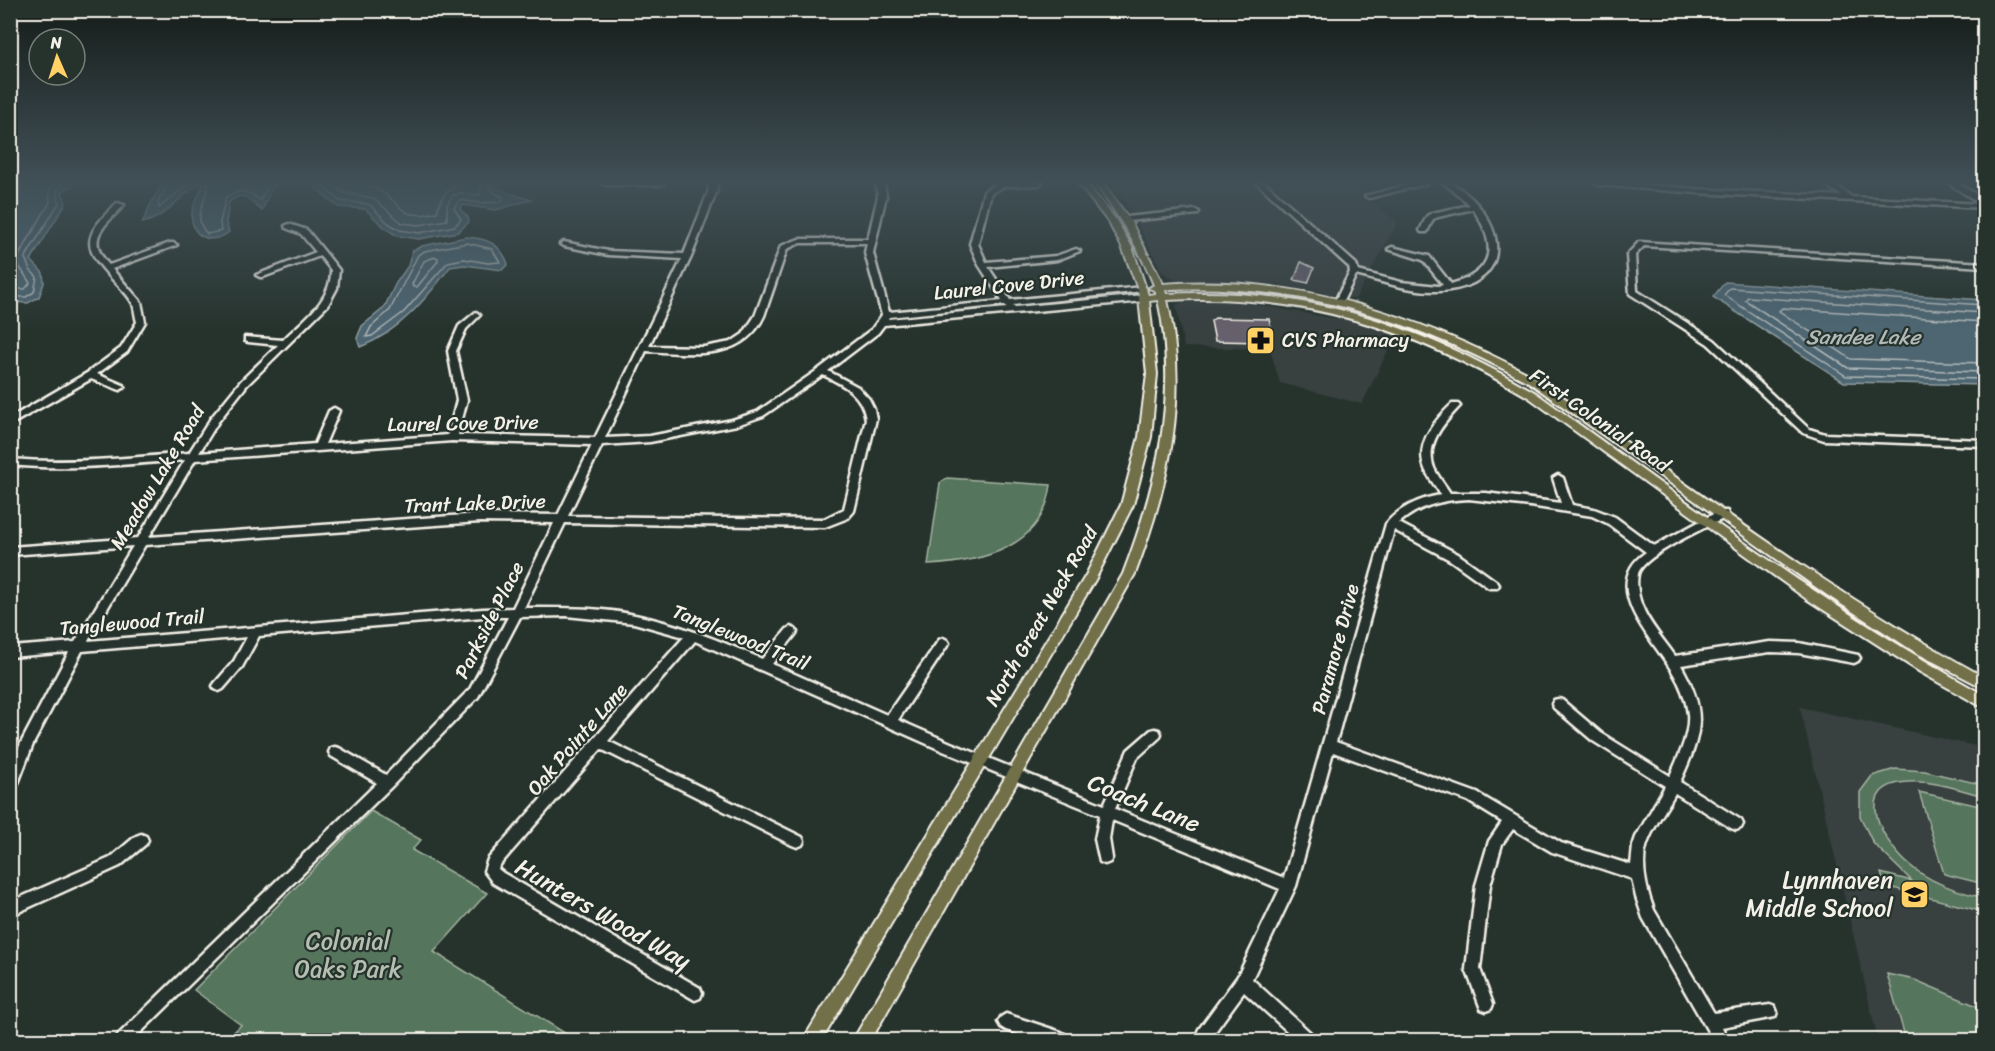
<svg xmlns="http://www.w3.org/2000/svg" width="1995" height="1051" font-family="Sriracha,sans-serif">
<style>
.built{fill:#394140}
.green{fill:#56755d;stroke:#a5b3a2;stroke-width:1.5}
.water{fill:#4e6672;stroke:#909ea1;stroke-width:1.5}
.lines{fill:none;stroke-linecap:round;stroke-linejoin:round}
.shore{stroke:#b2b9b9;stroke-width:1.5}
.building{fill:#66616c;stroke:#f4f1e8;stroke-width:1.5}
.minor-casing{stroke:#f4f1e8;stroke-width:5}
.major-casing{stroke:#f4f1e8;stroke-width:4}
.minor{fill:#26332d;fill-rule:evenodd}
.major{fill:#71704a;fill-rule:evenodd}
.labels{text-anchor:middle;stroke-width:4.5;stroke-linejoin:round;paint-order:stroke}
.street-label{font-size:20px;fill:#f4f1e8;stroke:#26332d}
.poi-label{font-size:20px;fill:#f4f1e8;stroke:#26332d;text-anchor:start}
.water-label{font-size:21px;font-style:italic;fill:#b2b9b9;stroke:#26332d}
.near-street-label{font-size:24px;fill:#f4f1e8;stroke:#26332d}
.near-poi-label{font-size:24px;fill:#f4f1e8;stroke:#26332d;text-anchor:end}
.near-park-label{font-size:24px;fill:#b5bfb0;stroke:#26332d}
</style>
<rect width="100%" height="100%" fill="#26332d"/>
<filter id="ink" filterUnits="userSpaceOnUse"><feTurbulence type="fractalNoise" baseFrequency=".0167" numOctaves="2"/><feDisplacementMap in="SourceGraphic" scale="12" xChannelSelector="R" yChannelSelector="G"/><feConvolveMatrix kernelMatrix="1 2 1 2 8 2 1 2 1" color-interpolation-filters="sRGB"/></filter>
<g filter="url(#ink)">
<g class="built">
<path d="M1113 183H1348L1396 221 1397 224 1355 299 1276 284 1175 280 1162 272 1132 212Z"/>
<path d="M1185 301 1240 302 1343 320 1349 318 1397 332 1362 404 1280 383 1270 349 1184 347 1176 305Z"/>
<path d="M1800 707 1984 748V1040H1878Z"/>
</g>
<g class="green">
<path d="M947 478 1051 485C1043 548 982 562 928 565L940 483Z"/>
<path d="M1895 769 1925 771 1984 785V796C1960 790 1933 780 1908 782 1852 785 1881 839 1906 862 1928 882 1956 891 1984 898V912L1885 886 1881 873 1912 881 1873 843 1860 816V792L1872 776Z"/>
<path d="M1919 792 1984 807V884L1944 874Z"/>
<path d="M371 811 421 840 412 850 487 893 434 952 576 1040H226L241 1025 194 990Z"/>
<path d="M1887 974 1915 980 1984 1009V1040H1906Z"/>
</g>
<g class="water">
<path d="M11 183H75L62 192 66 203 31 260 43 273 44 283 39 297 28 303 11 302 10 214 15 196 11 189Z"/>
<path d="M165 183H200C177 197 168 217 142 223 150 208 152 195 165 183Z"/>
<path d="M200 183H278L271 190 262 211 246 197 239 196 229 202 226 223 229 232C212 246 189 237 192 213 193 204 199 194 203 186Z"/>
<path d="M310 183H500L493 187 531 200 496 210 462 205 460 209 468 217 469 222 458 232 419 239 397 236 384 227 365 209 338 207Z"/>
<path d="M466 237C487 238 501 244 508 264L502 270 464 265 450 267C426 299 398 333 360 347L357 338 362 326 384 308 396 283 408 266 412 251 422 246Z"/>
<path d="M1725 282 1984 300V385L1844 382 1713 297Z"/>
</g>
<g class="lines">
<g class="shore">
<path d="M168 183 158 202 159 208 189 183"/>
<path d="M208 183C207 202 191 217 207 234L221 231 220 222 226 197C241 189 246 190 260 200L270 183"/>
<path d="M319 183 340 201 369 204 388 223 400 230 419 233 455 226 461 219 454 208 460 200 481 203 502 202 503 197 490 190 489 183"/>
<path d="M330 183 344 193 373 198 402 223 419 225 447 220V205L452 196 460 193 480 195 481 183"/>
<path d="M345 183C354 186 365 185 374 188 405 201 394 222 437 212 442 191 451 185 472 183"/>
<path d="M467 243 492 249 500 262 488 263 464 259 448 262 404 312 372 336 366 337 371 327 390 310 418 255 425 251Z"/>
<path d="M435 257 438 258V261L417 287H413L412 284 424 261Z"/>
<path d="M10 289H25L30 283 19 266 18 257 50 202 49 191 53 183"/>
<path d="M10 297H26L34 292 37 277 30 270 25 258 59 203 57 191 64 183"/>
<path d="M1984 305 1730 288 1724 295 1846 376 1984 379"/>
<path d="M1984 313 1748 297 1745 300 1848 368 1984 372"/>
<path d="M1984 322 1782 308 1779 311 1851 359 1984 363"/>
</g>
</g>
<g class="building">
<path d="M1301 262 1314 268 1308 283 1294 280Z"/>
<path d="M1215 318 1269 319 1273 335 1263 342 1215 341 1211 321Z"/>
</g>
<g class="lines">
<defs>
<g id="minor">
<path d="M601 183H664L660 185H605Z"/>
<path d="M708 183H716L717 190 691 257 649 346 704 347 731 342 743 334 755 316 781 246 799 239H868L878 196 876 183H884L886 196 873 253 889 312 1002 301 979 265 970 244 984 192C998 178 1023 183 1042 183L1038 185 1005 186 991 193 978 244 986 262 1056 256 1076 249 1080 251 1057 260 988 267 1010 300 1143 287 1147 289 1143 291 1013 305 1015 307 1144 295 1148 298 1144 301 884 325 878 333 828 371 858 387 869 399 874 409 876 419 854 511 848 518 825 527 565 523 524 608C560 608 600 607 635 615 680 624 720 641 762 659L787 629 791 627 795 629 797 632 795 635 772 664 887 715 939 640 943 638 947 640 949 643 947 646 898 720 951 743 1104 805 1128 750 1151 730 1155 729 1159 730 1161 734 1159 738 1137 758 1115 809 1284 878 1386 524C1398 508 1421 498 1441 495 1435 485 1427 476 1424 466 1416 442 1436 419 1452 404H1458L1460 406 1458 408C1443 424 1425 445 1434 468 1438 477 1445 485 1450 493H1486L1561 503 1553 478 1558 475 1563 478 1572 505 1594 509 1615 517 1654 546 1719 511H1727L1728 514 1727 517C1709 526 1643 555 1638 574 1636 584 1638 596 1642 606 1649 624 1664 640 1675 656L1770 642 1799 643 1858 655 1860 658 1858 661 1854 663 1799 653 1770 652 1681 665C1708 712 1702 734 1680 782L1741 820 1743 824 1741 828 1736 830 1731 828 1675 793C1667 808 1656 823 1649 839 1639 860 1646 889 1654 910L1714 1013 1770 1005 1775 1007 1777 1012 1775 1017 1722 1027 1728 1040H1713L1643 918 1636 897 1632 879 1552 852 1513 829 1502 844 1490 885 1480 969 1493 1004 1491 1009 1486 1011 1481 1009 1466 969 1476 885 1489 841 1502 822 1468 801 1333 752 1296 886 1252 979 1313 1035 1315 1040H1297L1244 992 1209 1040H1194L1199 1029 1238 976 1280 889 1112 820 1109 839 1112 858 1110 862 1105 864 1100 862 1095 839 1100 815 943 751 695 641 608 741 802 837 804 841 802 845 797 847 792 845 601 749 499 866 498 869 503 873 700 988 702 993 700 998 695 1000 493 883 484 871 488 859 684 637 634 623 566 616 520 617 478 697 392 786 133 1040H116L118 1035 377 783 331 756 329 752 331 748 335 747 339 748 386 775 470 689 508 617H483L259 636 242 667 223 689 219 691 215 689 213 686 215 683 234 661 247 637 82 651 33 744 15 791 10 793V769L21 743 69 652 10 657V647L75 642 133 546 10 555V547L138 538 185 460C127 464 69 471 10 465V459C70 464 129 458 189 453L211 418 241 381 278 345 248 342 245 341V337L283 340C303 320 332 301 331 270L320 256 263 277H260L256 275 316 252 301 234 286 228 285 226 289 224 307 230 339 270 337 288 328 305 247 385 218 422 199 453 315 444 329 411 334 408 339 411 325 444 448 435 457 400 448 351 459 326 476 312 480 315 466 329 456 351 467 400 458 435 595 438 682 259 608 255 564 246 560 244 564 242 608 251 684 254 709 190ZM800 243H867L865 253 882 315 872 329 819 369 757 412 732 420 650 436 605 438 646 351C690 353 742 363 764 316L787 249ZM1005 305 1007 308 888 319 889 317ZM823 375C844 385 862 394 866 419L844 509 824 519 568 516 602 445 650 442 737 425 763 416ZM452 441 592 445 558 515 480 514 149 537 195 460ZM1469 499 1530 506 1592 516 1607 523 1646 552C1598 585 1651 637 1672 671 1680 684 1686 698 1688 714 1690 734 1678 758 1670 776L1601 733 1562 700 1558 699 1554 700 1552 704 1554 708 1593 741 1665 786 1636 837 1633 846 1631 865 1561 843 1477 793 1336 742 1394 530 1450 560 1489 588H1497L1499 585 1497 582 1458 554 1399 523C1420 505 1442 500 1469 499ZM480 522 554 523 513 608 483 609 88 641 145 545Z"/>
<path d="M1257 183H1265L1356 264 1358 271 1401 282 1438 286 1443 285 1423 260 1388 249 1392 247 1429 256 1451 284C1496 272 1497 244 1473 209L1438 217 1433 219 1427 232H1421L1420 230 1427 216 1432 213 1470 205 1444 183H1452C1461 189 1470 196 1477 204 1514 248 1496 289 1438 291 1411 292 1383 282 1356 275L1342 303H1336L1335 301 1350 272 1349 267Z"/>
<path d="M1416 183H1429L1369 198 1365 196Z"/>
<path d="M1595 183H1624L1697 189 1842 196 1823 183H1832L1852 197 1981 204 1948 183H1957L1984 199V208L1697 193 1599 185Z"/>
<path d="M117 203 124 205C105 226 84 238 109 265L170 243H173L177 245 112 269 141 302 145 322 127 352 97 374 123 385 125 387 120 390 91 379 10 425V418L87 373 121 348 137 322C135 316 135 309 133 304 129 296 121 288 115 282 82 247 81 238 117 203Z"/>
<path d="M1195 210 1199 212 1198 214 1127 221 1123 219 1127 217Z"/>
<path d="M1639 242 1984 263V267L1644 246 1635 255 1637 291 1714 340 1809 429 1825 434 1984 440V446L1824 440 1803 433 1708 344 1630 294 1627 255Z"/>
<path d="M141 834 146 836 148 840 146 844 120 866 10 916V902L110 858 136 836Z"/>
<path d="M1006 1014 1061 1032 1066 1035 1069 1040H1039L1006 1030 1001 1027 998 1022 1001 1017Z"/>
<path d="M10 1029 15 1031 19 1040H10Z"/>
</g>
<path id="major" d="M1078 183H1086L1116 220 1132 247 1148 295 1156 294V291L1149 288 1154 285C1139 248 1118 215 1095 183H1103L1131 222 1163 284C1298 274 1421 316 1538 379 1684 482 1827 591 1984 677V688L1915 652 1827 595 1530 383C1414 320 1305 284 1171 289L1165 290 1166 294C1304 286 1418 324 1536 393 1682 499 1826 607 1984 695V708L1920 672 1805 598 1528 397C1412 329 1303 292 1167 300 1190 394 1169 485 1135 574L871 1040H853L1123 574C1157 485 1179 394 1158 300L1149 301 1157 374 1151 437 1133 505 1095 580 822 1040H803L1086 575 1121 505 1139 437 1147 374 1138 289 1122 247 1109 223Z"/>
</defs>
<use href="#minor" class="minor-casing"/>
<use href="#major" class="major-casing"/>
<use href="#minor" class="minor"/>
<use href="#major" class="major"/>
</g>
</g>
<linearGradient id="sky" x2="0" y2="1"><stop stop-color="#151c19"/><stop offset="0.55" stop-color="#415057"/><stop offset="1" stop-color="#415057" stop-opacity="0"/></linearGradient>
<rect width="1995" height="330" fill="url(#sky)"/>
<defs>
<symbol id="pharmacy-square" viewBox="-11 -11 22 22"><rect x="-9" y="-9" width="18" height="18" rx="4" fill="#ffd166" stroke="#26332d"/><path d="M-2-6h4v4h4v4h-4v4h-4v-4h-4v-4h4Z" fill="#111"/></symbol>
<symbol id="school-square" viewBox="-11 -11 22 22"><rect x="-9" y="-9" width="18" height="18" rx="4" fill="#ffd166" stroke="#26332d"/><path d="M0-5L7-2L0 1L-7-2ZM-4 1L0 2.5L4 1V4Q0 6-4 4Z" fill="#111"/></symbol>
</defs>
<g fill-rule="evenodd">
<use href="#pharmacy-square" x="1244" y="324" width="33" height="33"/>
<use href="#school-square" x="1898" y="878" width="33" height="33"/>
</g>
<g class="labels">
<g class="street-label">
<text transform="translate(1009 285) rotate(-6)" y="7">Laurel Cove Drive</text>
<text transform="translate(1600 420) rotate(35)" y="7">First Colonial Road</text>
<text transform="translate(463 423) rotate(-1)" y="7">Laurel Cove Drive</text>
<text transform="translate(157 477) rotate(-59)" y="7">Meadow Lake Road</text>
<text transform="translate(475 503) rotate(-2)" y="7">Trant Lake Drive</text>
<text transform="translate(1041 616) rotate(-60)" y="7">North Great Neck Road</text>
<text transform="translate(489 620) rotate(-63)" y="7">Parkside Place</text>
<text transform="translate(132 622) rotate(-5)" y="7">Tanglewood Trail</text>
<text transform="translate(741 637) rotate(22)" y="7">Tanglewood Trail</text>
<text transform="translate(1335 649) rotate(-75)" y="7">Paramore Drive</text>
<text transform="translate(577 739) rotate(-49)" y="7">Oak Pointe Lane</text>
</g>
<g class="poi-label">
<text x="1282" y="347">CVS Pharmacy</text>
</g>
<g class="water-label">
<text x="1863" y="344">Sandee Lake</text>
</g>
<g class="near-street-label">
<text transform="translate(1144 803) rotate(22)" y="8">Coach Lane</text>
<text transform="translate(603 914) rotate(30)" y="8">Hunters Wood Way</text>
</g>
<g class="near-poi-label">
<text x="1893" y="888">Lynnhaven<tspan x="1893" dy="28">Middle School</tspan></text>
</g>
<g class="near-park-label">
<text x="348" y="949">Colonial<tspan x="348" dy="28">Oaks Park</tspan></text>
</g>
</g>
<rect width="1995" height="1051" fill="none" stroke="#26332d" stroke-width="36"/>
<rect x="18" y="18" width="1959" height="1015" fill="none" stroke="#f4f1e8" stroke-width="2" filter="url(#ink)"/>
<g transform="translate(57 57) rotate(357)"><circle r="28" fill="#26332d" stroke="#787f78" stroke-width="1.5"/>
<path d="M0-4.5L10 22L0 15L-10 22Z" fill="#ffd166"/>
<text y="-9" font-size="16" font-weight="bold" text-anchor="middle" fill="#f4f1e8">N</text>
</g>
</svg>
